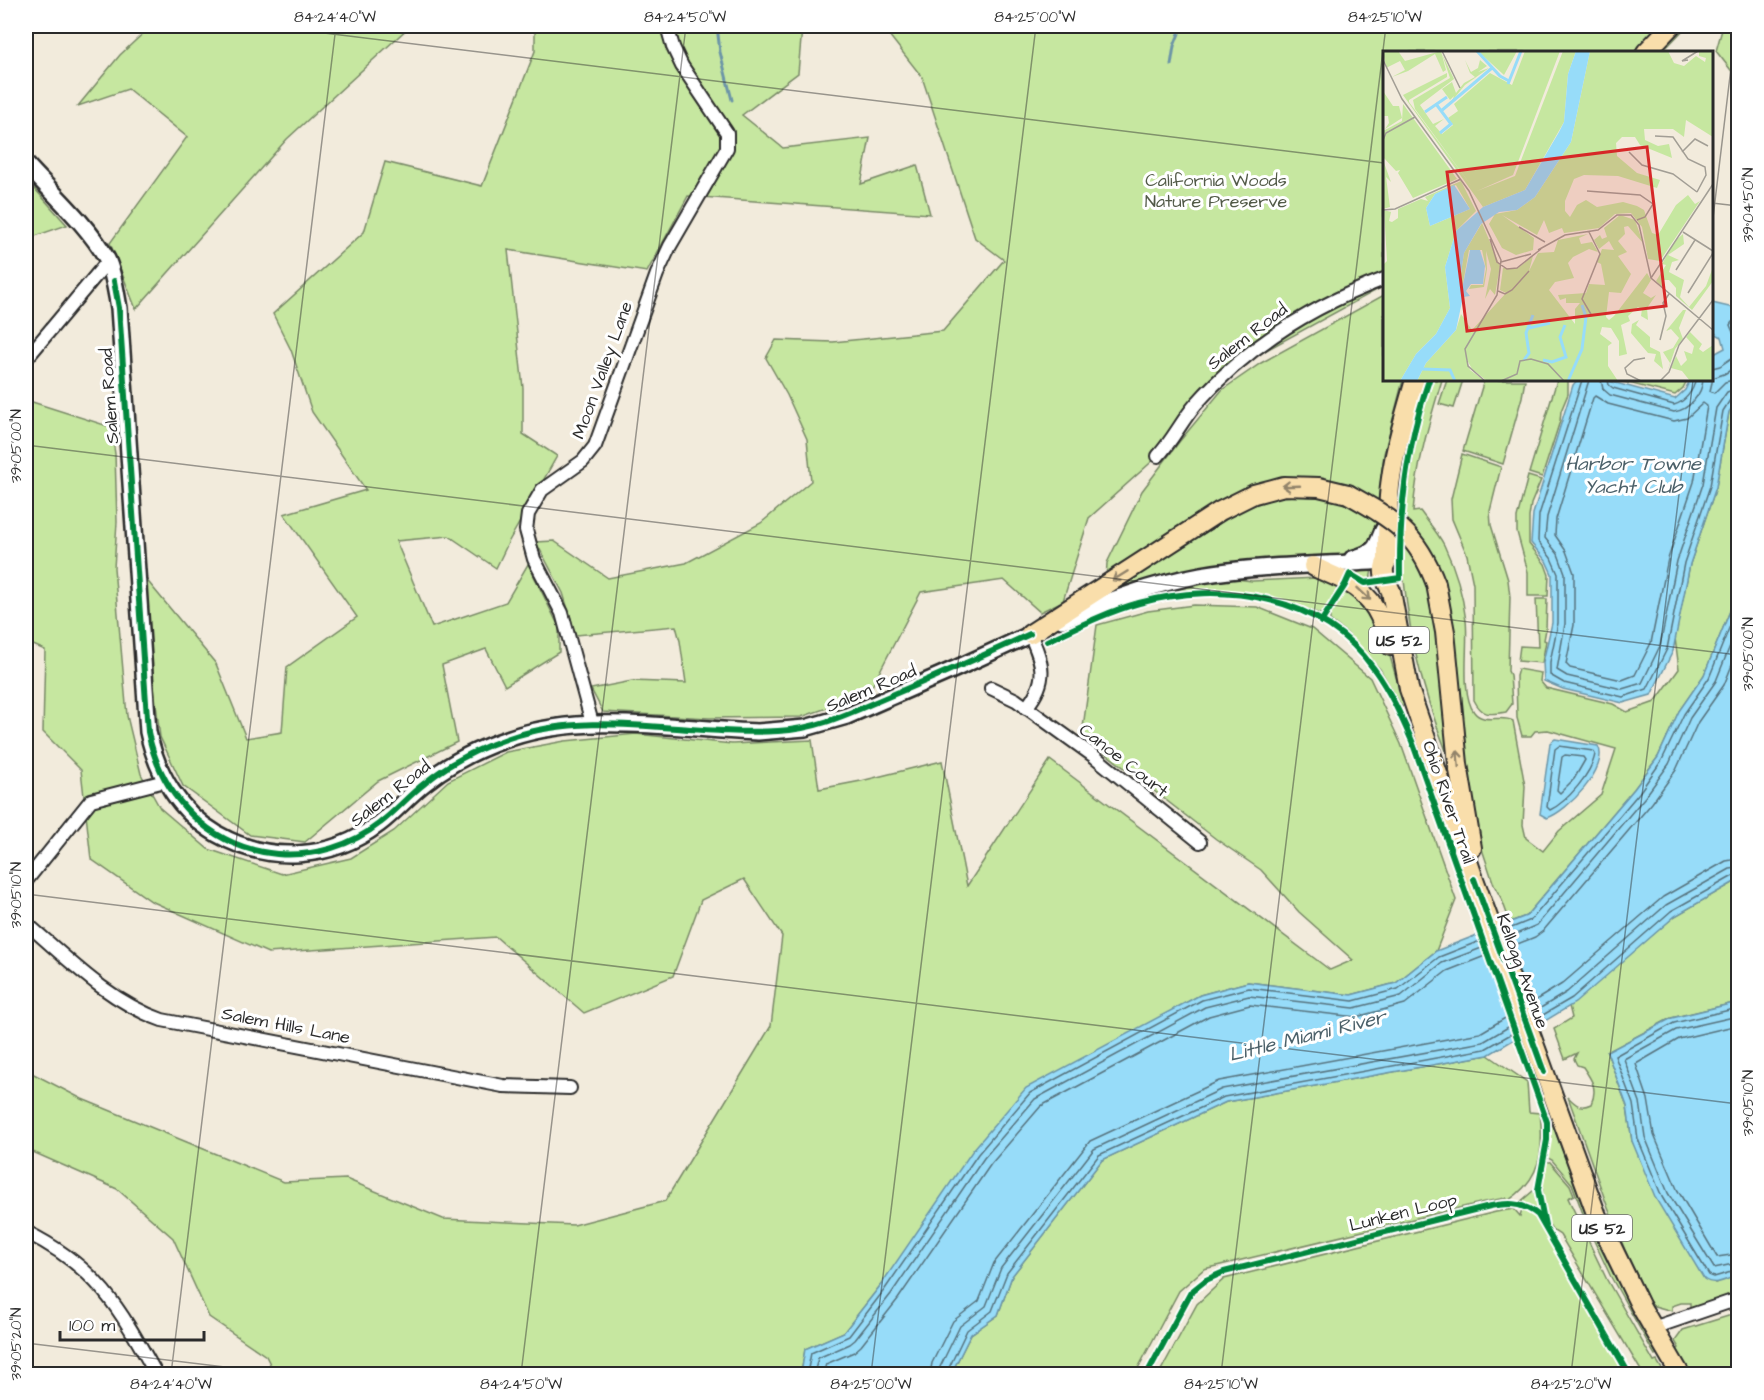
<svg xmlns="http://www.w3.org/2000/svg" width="1764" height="1400" font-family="'Architects Daughter',sans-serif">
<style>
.green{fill:#c6e7a0;stroke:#788966;stroke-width:1.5}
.water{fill:#97dcf9;stroke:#6c95a7;stroke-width:1.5}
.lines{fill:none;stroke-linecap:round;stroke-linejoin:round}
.shore{stroke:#56727d;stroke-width:1.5}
.stream{stroke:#6c95a7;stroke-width:3}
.minor-casing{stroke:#2b2b2b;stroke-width:16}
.tertiary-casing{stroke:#2b2b2b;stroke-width:20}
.primary-casing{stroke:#2b2b2b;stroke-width:22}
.minor{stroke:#fff;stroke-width:12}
.tertiary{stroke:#fff;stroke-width:15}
.primary{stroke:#f9deab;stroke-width:18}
.primary-bridge-casing{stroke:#2b2b2b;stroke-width:22;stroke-linecap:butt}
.primary-bridge{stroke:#f9deab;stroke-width:18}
.cycleway-casing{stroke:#fff;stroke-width:10}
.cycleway{stroke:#00873e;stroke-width:6}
.oneway{stroke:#92846b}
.ticks{fill:none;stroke:#2b2b2b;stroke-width:1.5;stroke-opacity:0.45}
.labels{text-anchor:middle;stroke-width:6;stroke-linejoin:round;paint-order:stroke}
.shield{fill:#fff;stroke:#6b6b6b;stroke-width:1.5}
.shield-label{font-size:16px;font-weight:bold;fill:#2b2b2b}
.park-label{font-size:18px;fill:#525a48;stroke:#fff}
.street-label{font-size:18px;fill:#2b2b2b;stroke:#fff}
.water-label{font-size:20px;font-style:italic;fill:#4b6069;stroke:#fff}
.inset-river{fill:none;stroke:#97dcf9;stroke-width:3}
.inset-road{fill:none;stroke:#a29e95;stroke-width:1.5}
.view{fill:#d62828;fill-opacity:0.15;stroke:#d62828;stroke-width:3}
.inset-edge{fill:none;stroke:#2b2b2b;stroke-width:3}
.neatline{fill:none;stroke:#2b2b2b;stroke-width:2}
.ticks-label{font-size:15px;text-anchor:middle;fill:#2b2b2b}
</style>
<rect width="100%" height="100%" fill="#f2ebdc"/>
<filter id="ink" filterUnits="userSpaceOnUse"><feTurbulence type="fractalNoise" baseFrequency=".0167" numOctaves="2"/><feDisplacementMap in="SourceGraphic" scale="12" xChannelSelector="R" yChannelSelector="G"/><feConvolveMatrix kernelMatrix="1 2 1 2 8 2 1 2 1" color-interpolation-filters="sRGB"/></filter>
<g filter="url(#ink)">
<g class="green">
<path d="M151 26H410L287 139 136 309 110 243 187 137 128 89 78 106 120 55Z"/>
<path d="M535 26H800L802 28 798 73 742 115 783 148 870 138 861 184 917 165 930 214 688 196 647 272 508 250 523 388V434L557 456 509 541 496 568 449 536 396 541 432 627 506 602 528 564 559 627V652L505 686 486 649 442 665 457 742 378 781 305 842 250 835 183 786 160 737 140 572 216 664 246 738 282 732 287 667 357 617 284 514 366 490 312 412 291 350 273 314 364 232 385 162 482 186 535 51Z"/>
<path d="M882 26H1687L1662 52H1384V286L1259 354 1223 381 1158 456 1089 518 1063 601 1040 612 1004 580 921 592 868 694 801 717 709 718 603 712 591 689 632 681 686 683 680 641 676 626 576 635 563 593 536 542 554 541 608 578 686 563 761 523 811 481 807 439 787 395 766 358 776 340 833 342 943 331 1004 260 975 238 922 77Z"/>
<path d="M1723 26H1738V79L1716 51Z"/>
<path d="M26 179 67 225 35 236 26 253Z"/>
<path d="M1384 295V380H1403L1384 454 1378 504 1275 485 1106 580 1107 563 1142 491 1179 442 1222 390 1261 363Z"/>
<path d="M1432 380H1442C1429 422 1416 467 1413 512L1420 511C1428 522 1438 533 1444 545 1455 568 1463 595 1466 621 1469 644 1460 693 1474 712 1484 725 1501 714 1513 721L1525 786 1523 825 1526 838 1543 851 1559 831 1601 795 1616 749 1548 730 1535 731 1531 736H1522L1517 718 1516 676 1518 669 1541 673 1540 681 1546 688 1613 704 1627 712 1655 702 1679 669 1675 638 1690 564 1716 487 1729 412 1738 398V582L1732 606 1704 675 1679 711 1658 757 1634 789 1526 916 1510 922 1502 900 1494 885 1480 843 1471 805 1452 616 1446 586 1430 555 1404 523C1410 474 1416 427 1432 380Z"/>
<path d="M1447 380H1463L1454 408 1439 404Z"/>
<path d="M1484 380H1525L1522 397 1503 464 1463 451Z"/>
<path d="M1557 380H1570L1568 381V394L1561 411 1560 421 1542 477 1529 473Z"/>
<path d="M1617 380H1687L1683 388 1675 395Z"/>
<path d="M26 400 111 427 115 454 117 522 114 568 127 716 141 774 160 808 208 849 282 874 351 858 394 831 448 781 506 752 565 741 636 734 732 744 812 740 819 789 861 781 942 761 967 886 1050 760 1330 970 1353 960 1299 912 1261 870 1216 839 1082 735 1097 625 1148 611 1194 605 1257 607 1312 629 1370 678 1401 744 1456 900 1436 951 1396 983 1351 995 1248 982 1200 995 1126 1036 880 1286 844 1332 805 1349 801 1374H275L266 1356 209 1317 173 1238 117 1189 26 1149V1070L82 1099 284 1182 346 1179 443 1219 574 1225 665 1201 771 1026 782 936 744 879 701 900 673 976 584 1013 496 937 268 953 151 901 91 859 81 770 43 732 45 650 26 642Z"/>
<path d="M1462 454 1501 467 1490 511 1491 525 1508 580 1510 597 1508 671 1510 675 1512 704 1506 712C1489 715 1482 716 1474 700L1473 584 1467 555 1452 519 1451 499Z"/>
<path d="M1528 476 1541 480 1531 504 1529 517V544L1545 564 1549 575 1548 596H1528V572L1517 532V518Z"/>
<path d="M1293 496C1331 496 1346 500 1378 519L1377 534 1358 555 1114 593 1113 589 1243 509 1274 498Z"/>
<path d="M1407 544 1433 588 1452 755 1448 756C1419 683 1406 624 1401 545Z"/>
<path d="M1372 569 1370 581 1364 580 1350 571 1347 577 1337 571Z"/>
<path d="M1229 578 1252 581 1317 578 1343 584 1326 611 1320 614 1286 601 1252 593 1188 590 1168 592 1132 601 1045 637 1127 602 1163 591Z"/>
<path d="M1347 585 1381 625 1404 705 1402 707 1380 669 1347 633 1330 620V614Z"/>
<path d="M1536 599H1547L1546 629 1544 640 1546 641 1542 663 1518 661 1520 646 1538 647Z"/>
<path d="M1738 880V1002L1671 1018 1607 1052 1627 1106 1632 1141 1715 1283 1738 1275V1296L1690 1308V1303H1681L1672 1306V1311L1651 1305 1625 1250 1608 1208 1568 1097C1576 1105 1580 1109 1591 1104 1598 1089 1592 1080 1583 1067L1577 1065 1574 1059 1577 1053 1565 1059 1554 1029 1572 1018 1569 1006 1675 916Z"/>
<path d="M1488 1055 1527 1082 1529 1112 1540 1113C1544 1150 1541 1179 1509 1200L1505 1198 1484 1202 1204 1269 1179 1291 1135 1374H951L971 1334 998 1315 1012 1276 1102 1160 1226 1102Z"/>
<path d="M1546 1106 1593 1233 1628 1303 1657 1354 1655 1355 1652 1350 1611 1277 1589 1230 1572 1184 1552 1160 1546 1157 1548 1140Z"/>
<path d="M1545 1161 1550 1162 1570 1185 1574 1195 1568 1198 1607 1280 1654 1362 1657 1361 1665 1374H1643L1560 1235C1558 1233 1554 1232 1552 1229 1541 1215 1541 1178 1545 1161Z"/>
<path d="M1533 1191H1534L1539 1212 1526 1205 1519 1203Z"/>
<path d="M1514 1209 1520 1216 1522 1209 1534 1215 1544 1227 1625 1368 1621 1370 1623 1374H1159L1197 1304 1224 1279 1496 1212Z"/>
<path d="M1738 1313V1374H1690L1676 1350 1679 1348 1675 1341 1683 1330Z"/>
</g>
<g class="water">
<path d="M1712 303 1738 309V398L1729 412 1716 487 1690 564 1673 651 1651 695 1623 703 1563 689 1544 681 1543 662 1552 623V574L1546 561 1531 543 1533 514 1573 385 1577 380H1605L1675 399 1685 390 1690 380H1712V355L1725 348 1722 337 1712 332Z"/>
<path d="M1738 582V880L1675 916 1575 1003 1488 1055 1226 1102 1102 1160 1012 1276 998 1315 971 1334 951 1374H801L805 1349 844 1332 880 1286 973 1150 1026 1088 1200 995 1248 982 1351 995 1396 983 1436 951 1526 916 1634 789 1658 757 1679 711 1704 675 1732 606Z"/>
<path d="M1555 739 1598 746C1610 767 1567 812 1547 818L1540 814 1550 743Z"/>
<path d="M1738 1002V1275C1727 1279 1715 1287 1704 1279L1656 1199 1632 1141 1627 1106 1607 1052 1672 1018Z"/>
</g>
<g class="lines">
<g class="shore">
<path d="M1738 366 1724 374 1713 378 1710 391 1714 393 1725 382 1738 379"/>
<path d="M1712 368 1720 366 1736 355 1738 344 1730 325 1732 322H1738"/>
<path d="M1582 380 1539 515 1538 541 1551 558 1558 574V623L1550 662V675L1564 683 1623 697 1647 689 1667 649 1684 563 1710 486 1723 411 1732 397 1738 395"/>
<path d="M1589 380 1547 517 1545 538 1558 554 1565 573V624L1557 670 1567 676 1622 689 1642 683 1660 646 1677 561 1703 484 1716 408 1727 392 1738 388"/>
<path d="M1601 380 1603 389 1610 395 1674 412C1689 410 1702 394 1703 380"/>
<path d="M1608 380 1609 385 1613 388 1674 405C1685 402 1694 390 1695 380"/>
<path d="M1595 396 1608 404 1674 421 1687 418 1703 403 1707 406 1694 482 1668 559 1651 643 1635 675 1622 680 1570 668 1566 664 1574 625V573L1566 551 1555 535 1556 519 1593 398Z"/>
<path d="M1559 746 1593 751 1595 754C1592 773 1567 802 1550 810L1547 807 1555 749Z"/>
<path d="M1565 755 1583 757 1585 760 1574 779 1560 793 1557 790 1562 757Z"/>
<path d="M1504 931 1531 920 1639 793 1662 760 1684 714 1709 678 1738 606"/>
<path d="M1507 938 1537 925 1645 797 1669 764 1690 718 1716 681 1738 626"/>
<path d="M1510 947 1535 937 1543 931 1652 803 1676 770 1698 722 1724 685 1738 650"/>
<path d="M1531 1003 1562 984 1663 897 1726 861 1738 859"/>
<path d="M1738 1008 1674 1023 1615 1056 1633 1104 1638 1139 1662 1197 1709 1275 1714 1277 1738 1270"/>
<path d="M1534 1012 1567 992 1666 905 1730 869 1738 868"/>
<path d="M1738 1016 1676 1030 1624 1059 1640 1102 1645 1137 1668 1193 1714 1268 1738 1263"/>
<path d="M1536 1019 1572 998 1671 911 1733 876 1738 875"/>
<path d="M1738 1025 1679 1039 1636 1064 1648 1099 1654 1135 1677 1189 1717 1257 1738 1254"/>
<path d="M807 1374 811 1353 849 1336 885 1289 978 1154 1030 1093 1202 1000 1249 988 1353 1001 1398 989 1439 957 1485 939"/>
<path d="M814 1374 818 1358 850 1344 855 1340 891 1294 984 1158 1035 1099 1205 1007 1249 996 1354 1008 1401 996 1442 963 1487 946"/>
<path d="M823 1374 826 1364 854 1352 861 1346 898 1299 991 1164 1041 1106 1209 1016 1250 1005 1356 1017 1405 1004 1447 971 1490 954"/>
<path d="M930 1374 932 1363 953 1321 979 1301 994 1263 1090 1141 1219 1081 1480 1033 1512 1014"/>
<path d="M939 1374 940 1367 960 1326 986 1306 1001 1268 1094 1149 1222 1089 1483 1042 1515 1023"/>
<path d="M946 1374 967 1330 992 1311 1007 1273 1099 1155 1224 1097 1485 1049 1518 1030"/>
</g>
<g class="stream">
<path d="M717 26 720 52 732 100"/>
<path d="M1171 65 1174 46 1182 26"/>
</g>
<defs>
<g id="minor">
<path d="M26 359 108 261"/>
<path d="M1158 456C1173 440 1182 420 1196 404 1247 346 1313 306 1384 279"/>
<path d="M991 688 1016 700 1095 757 1200 842"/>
<path d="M1026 708C1049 680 1043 664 1030 634"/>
<path d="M592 723 562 613 534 559 526 530 528 514 542 490 583 461 595 446 657 274 670 246 727 148V133L682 66 673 47 667 26"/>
<path d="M26 881 91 800 165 781"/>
<path d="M26 923C68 959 108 1001 162 1020L503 1086 570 1088"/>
<path d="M26 1232C97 1267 119 1307 156 1374"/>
<path d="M1653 1328 1738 1299"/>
</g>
<g id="tertiary">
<path d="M26 164C51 192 89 226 107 259 114 274 116 292 119 308L148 732C157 774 179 812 217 834 269 864 331 860 379 824 396 811 409 795 426 782 451 762 480 748 510 738 587 712 678 729 758 732L805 728 847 716 957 668 1040 630"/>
<path d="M1352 559C1362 556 1373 553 1377 544 1381 537 1381 531 1386 526"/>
<path d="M1062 620C1107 601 1152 584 1201 575 1259 565 1327 565 1387 561"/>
</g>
<g id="primary">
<path d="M1646 52 1671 26"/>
<path d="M1415 380C1404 418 1392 456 1389 496 1387 518 1387 539 1387 561 1380 571 1386 581 1391 591L1409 689 1474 879 1597 1216 1640 1305 1680 1374"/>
<path d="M1313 566C1324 572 1336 576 1347 582 1374 596 1382 619 1391 646"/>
<path d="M1436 584 1445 632 1458 764 1472 848"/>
<path d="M1030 634 1220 511 1254 494 1284 486 1319 487 1348 494"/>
</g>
</defs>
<use href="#minor" class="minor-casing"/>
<use href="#tertiary" class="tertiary-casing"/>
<use href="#primary" class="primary-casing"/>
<use href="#minor" class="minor"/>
<use href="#tertiary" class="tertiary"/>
<use href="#primary" class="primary"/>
<defs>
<path id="primary-bridge" d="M1348 494C1394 520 1417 533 1436 584"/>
</defs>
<use href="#primary-bridge" class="primary-bridge-casing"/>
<use href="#primary-bridge" class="primary-bridge"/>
<defs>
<g id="cycleway">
<path d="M114 281 119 308 148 732C161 796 209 848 277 854 314 857 351 846 380 823 396 811 409 795 425 783 449 763 479 748 509 738 597 708 688 737 778 731 820 729 854 711 892 695 939 675 985 655 1030 634"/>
<path d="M1321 622 1345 585 1350 574 1365 583 1400 578C1399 511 1407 443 1429 380"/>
<path d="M1047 641C1077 627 1107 612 1139 603 1221 580 1322 595 1374 669 1390 691 1401 716 1412 741L1547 1122V1140L1538 1190 1545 1225"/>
<path d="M1474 879 1544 1072"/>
<path d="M1147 1374 1191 1292 1206 1280 1224 1272 1486 1207C1506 1203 1521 1201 1538 1215L1629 1374"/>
</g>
</defs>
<use href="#cycleway" class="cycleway-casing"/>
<use href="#cycleway" class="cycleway"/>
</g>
<defs><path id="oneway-shaft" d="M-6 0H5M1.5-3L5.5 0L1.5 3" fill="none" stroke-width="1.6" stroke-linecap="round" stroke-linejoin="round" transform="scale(1.5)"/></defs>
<g class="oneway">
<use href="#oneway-shaft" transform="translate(1291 486) rotate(178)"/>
<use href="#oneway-shaft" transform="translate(1120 576) rotate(148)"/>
<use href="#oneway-shaft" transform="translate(1364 594) rotate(43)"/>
<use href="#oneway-shaft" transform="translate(1458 759) rotate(-95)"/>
</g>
</g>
<path class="ticks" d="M267 26 1384 163M1712 203 1738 206M1712 226 1736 26M26 445 1738 655M26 894 1738 1104M26 1343 282 1374M171 1374 336 26M521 1374 686 26M871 1374 1036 26M1221 1374 1386 26M1571 1374 1693 380"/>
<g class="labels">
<g class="shield">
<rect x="1369" y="627" width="60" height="26" rx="4.5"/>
<rect x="1572" y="1215" width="60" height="26" rx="4.5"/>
</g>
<g class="shield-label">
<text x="1399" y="646">US 52</text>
<text x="1602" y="1234">US 52</text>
</g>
<g class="park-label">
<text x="1216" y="186">California Woods<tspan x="1216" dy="21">Nature Preserve</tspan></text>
</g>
<g class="street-label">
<text transform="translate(1247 336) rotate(-38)" y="6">Salem Road</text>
<text transform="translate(602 370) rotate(-70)" y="6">Moon Valley Lane</text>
<text transform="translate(109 396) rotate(-94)" y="6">Salem Road</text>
<text transform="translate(871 688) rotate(-23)" y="6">Salem Road</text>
<text transform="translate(1124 760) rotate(38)" y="6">Canoe Court</text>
<text transform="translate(390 793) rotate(-38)" y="6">Salem Road</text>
<text transform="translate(1449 802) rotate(71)" y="6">Ohio River Trail</text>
<text transform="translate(1523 971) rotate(70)" y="6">Kellogg Avenue</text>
<text transform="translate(286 1025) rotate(11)" y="6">Salem Hills Lane</text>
<text transform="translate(1403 1212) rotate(-14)" y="6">Lunken Loop</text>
</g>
<g class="water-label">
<text x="1633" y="470">Harbor Towne<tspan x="1633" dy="23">Yacht Club</tspan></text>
<text transform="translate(1307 1035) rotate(-14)" y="7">Little Miami River</text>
</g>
</g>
<g transform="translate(1383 51)">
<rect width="330" height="330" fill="#f2ebdc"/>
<path d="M0 0H15L22 10 58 0 63 19 60 21 52 3 25 20 9 26 22 19 17 10 3 17ZM134 0 121 24 97 2 98 0ZM142 0H177L130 124 94 140 132 125 180 0H193L185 23 181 71 142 139 100 156 20 44 64 22V26L26 49V51L90 137 32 58 30 49 67 27 59 3 71 28 37 54 50 73 61 68 52 75 59 83 70 74 65 67 75 60 71 53 107 22 129 34ZM207 0H285L291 12 301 15 313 5 322 11 323 7 316 5V0H330V86L303 69 301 86 290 78H261L262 89 275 95 286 93 289 107 257 94 252 86H239L233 92 234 105 254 122 277 129 274 137 235 125 201 124 191 128 182 150V160L187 166 194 154 203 149 214 156 240 151 254 155 261 159 269 182 275 184 293 154 305 144 312 153 317 150 277 210 265 208 259 176 248 162 232 163 216 177 181 182 179 177 166 182 161 169 154 184 119 164 151 187 150 199 133 204 119 197 106 173 112 163 134 159 152 146 188 91ZM82 9 88 21 95 17 97 9 104 15 95 21 106 17 82 34 69 50 71 45 67 49 59 38 69 31 73 42 81 32 92 26 87 22ZM0 40 10 55H16L19 67 2 78 6 72 5 65H0ZM20 53 74 128 30 147 15 122 17 119 13 120 0 106V80L19 70ZM0 109 8 131 3 126 7 156 0 158ZM78 130 93 160 73 180 62 216 67 257 53 283 33 303 17 330H0V214L4 210 1 159 8 161 6 170 9 171 15 167V158L38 148 45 150 42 146ZM73 134 87 158 47 175 43 157 52 143ZM237 164 252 169 260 192 245 175 241 176 242 183 235 190 244 201 235 205 248 223 238 242 226 241 223 266 226 269 231 265 264 222 268 229 260 242 268 247 273 244 264 257 265 269 258 265 259 258 255 256 245 265 247 270 238 274 244 303 236 305V290L228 277 219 276 217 283 229 292 225 295V315L235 330H104L89 318 83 307 87 319 102 330H34L43 312 73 279 78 263 89 279 123 242 117 239 120 217H135L150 205 146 220 155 202 171 201 175 189 205 183 196 187 198 193 209 191 215 201 206 198 190 206 185 212 191 227 172 231 166 239 192 273V258L197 252H183V247L177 249 175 244 203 242 206 233 222 234 218 213 214 211 219 198 231 199 226 190 216 198 211 189 217 184 219 188 224 186 221 177ZM99 172 117 215 112 244 107 238 102 248 108 218 103 200 104 218 101 236 86 238 88 234H100L103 218 99 199H86L79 238 77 229 81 202ZM300 183 301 193 285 204 296 209 289 211 286 221 301 229 297 246 306 256 323 235 330 216V230L309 259 293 245V237L286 229H281L279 236 273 230 283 214 279 213 292 190ZM300 259H303L296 277 300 288 292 298 284 322 287 312 280 301 290 297 296 287 288 278 283 280ZM256 269 253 274 267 286V296L277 301 280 318 271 310 273 303 265 302 248 282 249 273ZM307 281 319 293 316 298 320 301 330 294V330H307L299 320 288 317 293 305 298 315 304 309 301 300 309 303 311 295 303 286Z" fill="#c6e7a0" fill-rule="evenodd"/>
<path d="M193 0H207L188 91 152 146 134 159 116 161 98 173 81 202 77 229 79 238 87 199H97L102 215 100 233H88L83 240 87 245 80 246 73 279 43 312 34 330H17L33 303 53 283 67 257 62 216 73 180 100 156 142 139 176 81 181 71 185 23ZM71 134 87 158 47 175 43 157 52 143Z" fill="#97dcf9"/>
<path class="inset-river" d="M94 0 117 25 126 30M125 33 138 0M53 53 68 73 57 82M58 60 109 17M42 61 64 46M146 277 167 272M141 309 146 302 143 282 150 264M160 309 169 311 183 306 177 286 182 274M39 318 67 319 72 330M185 330 199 298 203 266 199 254"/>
<path class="inset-road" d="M59 0 77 37M0 9 19 48 86 140 118 209 114 244 82 298 85 315 102 330M305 9 299 10 315 0M272 85 290 86 305 108 322 116 323 124 314 141M0 89 3 82 32 66M246 101 259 114 290 123 314 141M299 101 312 88 325 95M204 140 257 144 270 153 262 166 254 169M0 159 12 158 78 128M136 176 162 191M206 181 217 203 199 248 209 265M300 181 330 200M107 188 114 211 124 218 134 217 158 198M155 199 182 184 215 179 234 164H248L256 174 268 227 330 279M118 211 148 203M293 219 312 189M268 227 330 133M115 240 122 243 129 239 146 220M305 242 330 202M277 289 283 265 280 252 286 243M118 330 134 323 137 310 148 308 165 313 181 330M258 330 244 323 242 317 251 309 262 307M277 330 286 321 296 294 330 249"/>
<path class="view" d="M264 96 283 255 84 280 64 121Z"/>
<rect width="330" height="330" class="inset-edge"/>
</g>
<rect width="1764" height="1400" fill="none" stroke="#fff" stroke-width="66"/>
<path d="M60 1331v9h144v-9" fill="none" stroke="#2b2b2b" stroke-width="3"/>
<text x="69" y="1331" font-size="18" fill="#2b2b2b" stroke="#ffffff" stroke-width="4.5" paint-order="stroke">100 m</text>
<rect x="33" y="33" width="1698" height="1334" class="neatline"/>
<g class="ticks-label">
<text x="335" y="22">84°24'40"W</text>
<text x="685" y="22">84°24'50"W</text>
<text x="1035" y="22">84°25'00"W</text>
<text x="1385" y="22">84°25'10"W</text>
<text transform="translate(1748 205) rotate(-90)" y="5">39°04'50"N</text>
<text transform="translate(16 446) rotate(-90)" y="5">39°05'00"N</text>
<text transform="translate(1748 654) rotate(-90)" y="5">39°05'00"N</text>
<text transform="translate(16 895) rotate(-90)" y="5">39°05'10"N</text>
<text transform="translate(1748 1103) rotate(-90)" y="5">39°05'10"N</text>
<text transform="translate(16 1344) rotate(-90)" y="5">39°05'20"N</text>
<text x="171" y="1389">84°24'40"W</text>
<text x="521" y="1389">84°24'50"W</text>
<text x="871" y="1389">84°25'00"W</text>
<text x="1221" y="1389">84°25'10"W</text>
<text x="1571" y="1389">84°25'20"W</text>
</g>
</svg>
